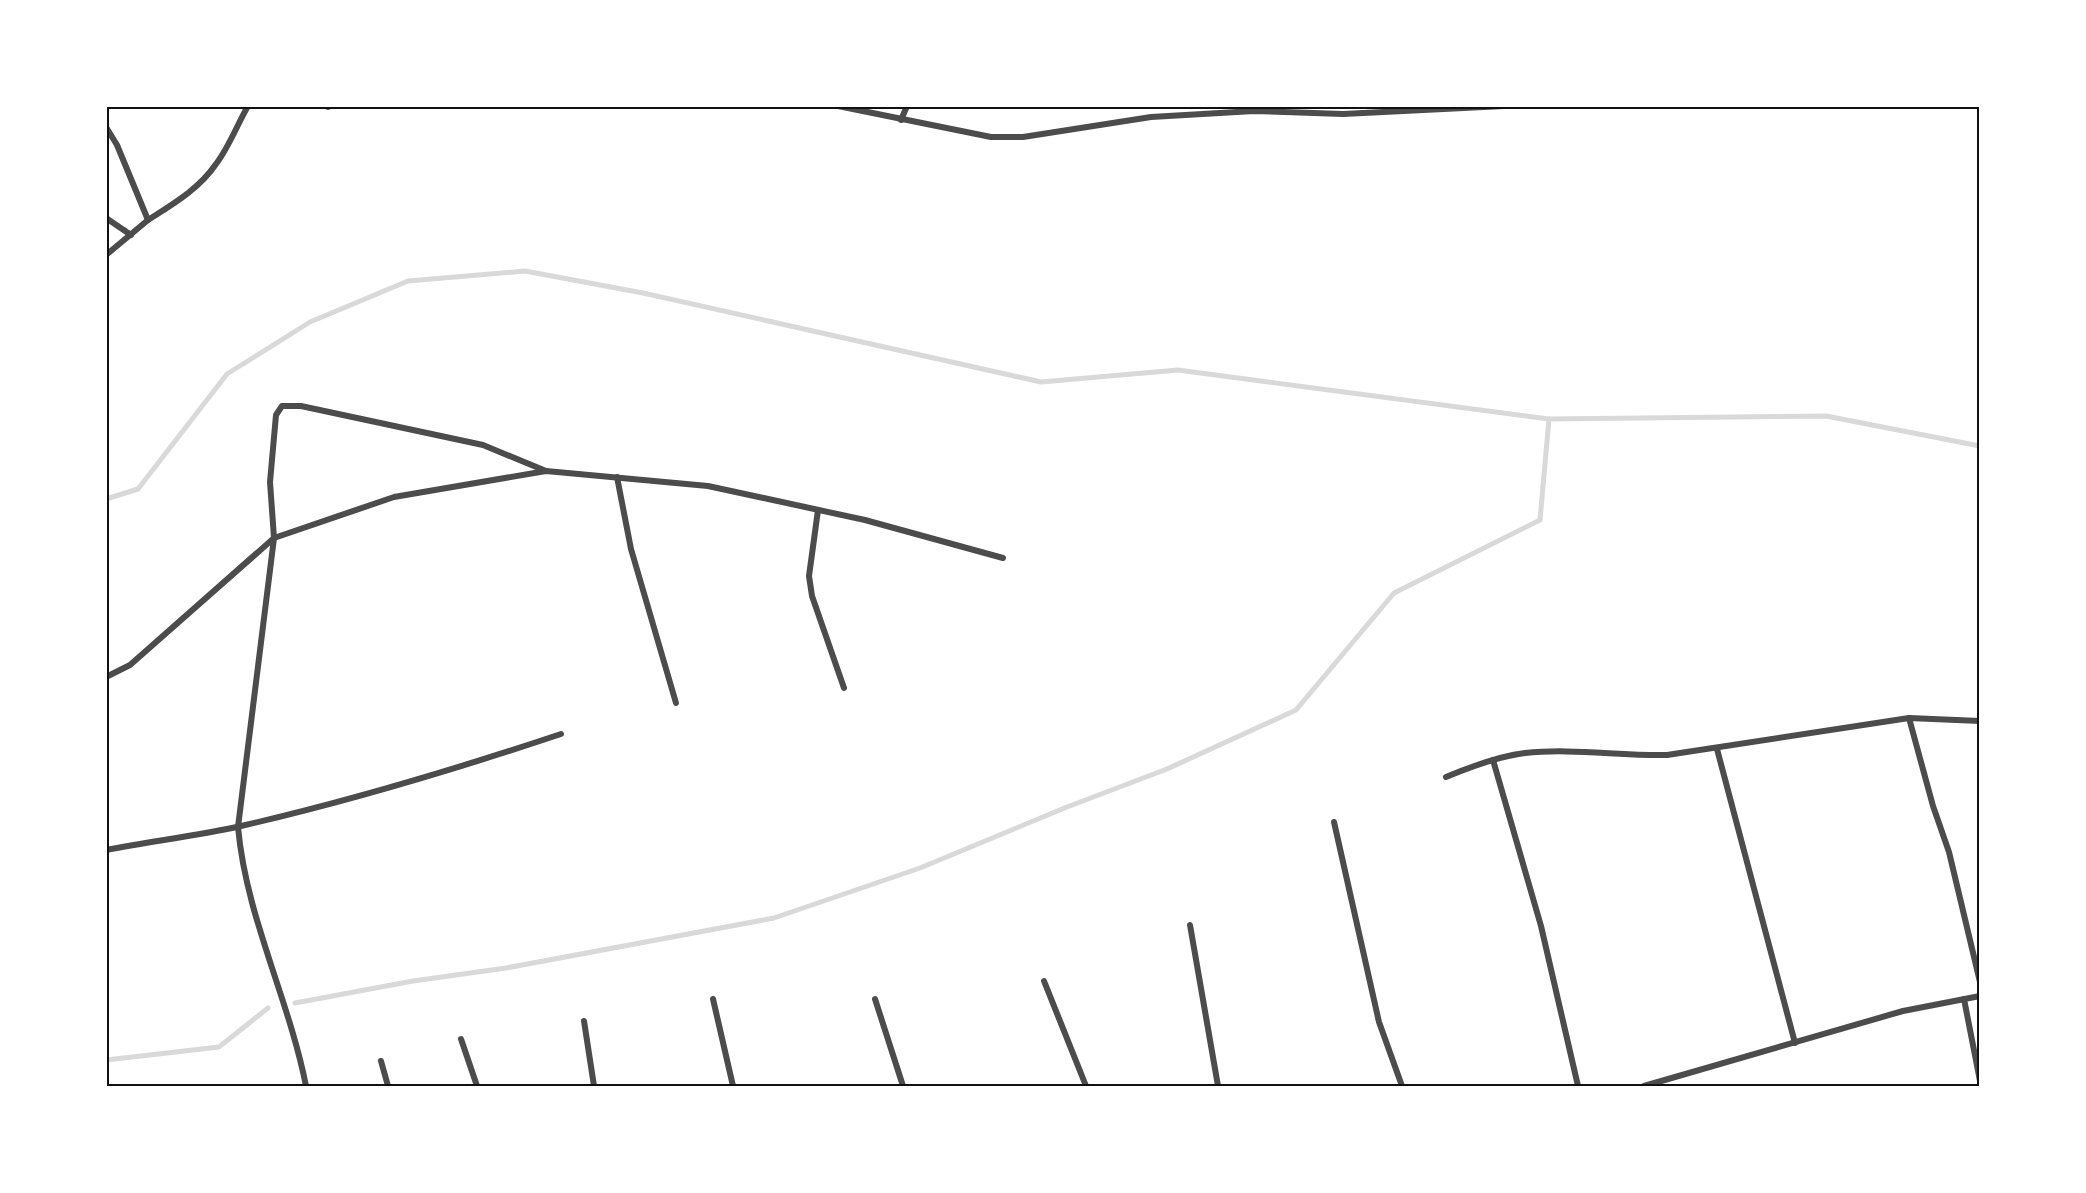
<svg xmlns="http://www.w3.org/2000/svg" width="2086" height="1193" font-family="'IBM Plex Serif',serif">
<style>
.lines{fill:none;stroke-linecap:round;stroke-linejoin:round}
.stream{stroke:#d9d9d9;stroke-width:5}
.minor{stroke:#4c4c4c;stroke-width:6}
.neatline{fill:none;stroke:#111;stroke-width:2}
</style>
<rect width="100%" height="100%" fill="#fff"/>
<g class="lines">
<!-- stream -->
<g class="stream">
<path d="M106 499 138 489 227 374 310 322 408 281 525 271 643 293 1041 382 1178 370 1549 419"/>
<path d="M295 1003 413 981 506 968 774 918 920 868 1067 807 1167 769 1296 710 1394 593 1540 520 1549 419 1826 416 1980 446"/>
<path d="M106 1060 219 1047 268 1008"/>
</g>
<!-- minor -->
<g class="minor">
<path d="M838 106 991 137H1023L1151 117 1254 111 1343 114 1504 106"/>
<path d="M328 107V106"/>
<path d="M901 120 907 106"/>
<path d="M106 127 117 145 148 220 106 255"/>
<path d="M106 218 131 235"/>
<path d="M148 220C173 204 199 189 216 164 229 147 237 125 248 106"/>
<path d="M617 477 631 549 676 703"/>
<path d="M818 510 809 576 812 596 844 688"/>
<path d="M106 677 130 665 274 538 394 497 546 471 708 486 865 520 1003 558"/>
<path d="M1909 718 1933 806 1949 852 1980 982"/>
<path d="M1717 749 1795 1043"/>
<path d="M1493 760 1541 926 1578 1086"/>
<path d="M1446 777C1470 767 1499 756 1525 753 1572 748 1620 756 1667 755L1909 718 1980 721"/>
<path d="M1334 822 1379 1022 1402 1086"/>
<path d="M106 850C151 841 197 836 241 826 350 801 456 769 561 734"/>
<path d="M1190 925 1218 1086"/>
<path d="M1044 981 1086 1086"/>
<path d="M713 999 733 1086"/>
<path d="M875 999 903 1086"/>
<path d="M1964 999 1980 1081"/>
<path d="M584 1021 594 1086"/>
<path d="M461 1039 477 1086"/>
<path d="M381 1061 388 1086"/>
<path d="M306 1086C289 999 246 917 238 827L274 538 270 482 276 415 282 406H301L483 445 546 471"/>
<path d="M1644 1086 1903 1011 1980 996"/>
</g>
</g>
<!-- border -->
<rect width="2086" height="1193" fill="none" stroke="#ffffff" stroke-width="216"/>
<rect x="108" y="108" width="1870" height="977" class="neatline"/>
</svg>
